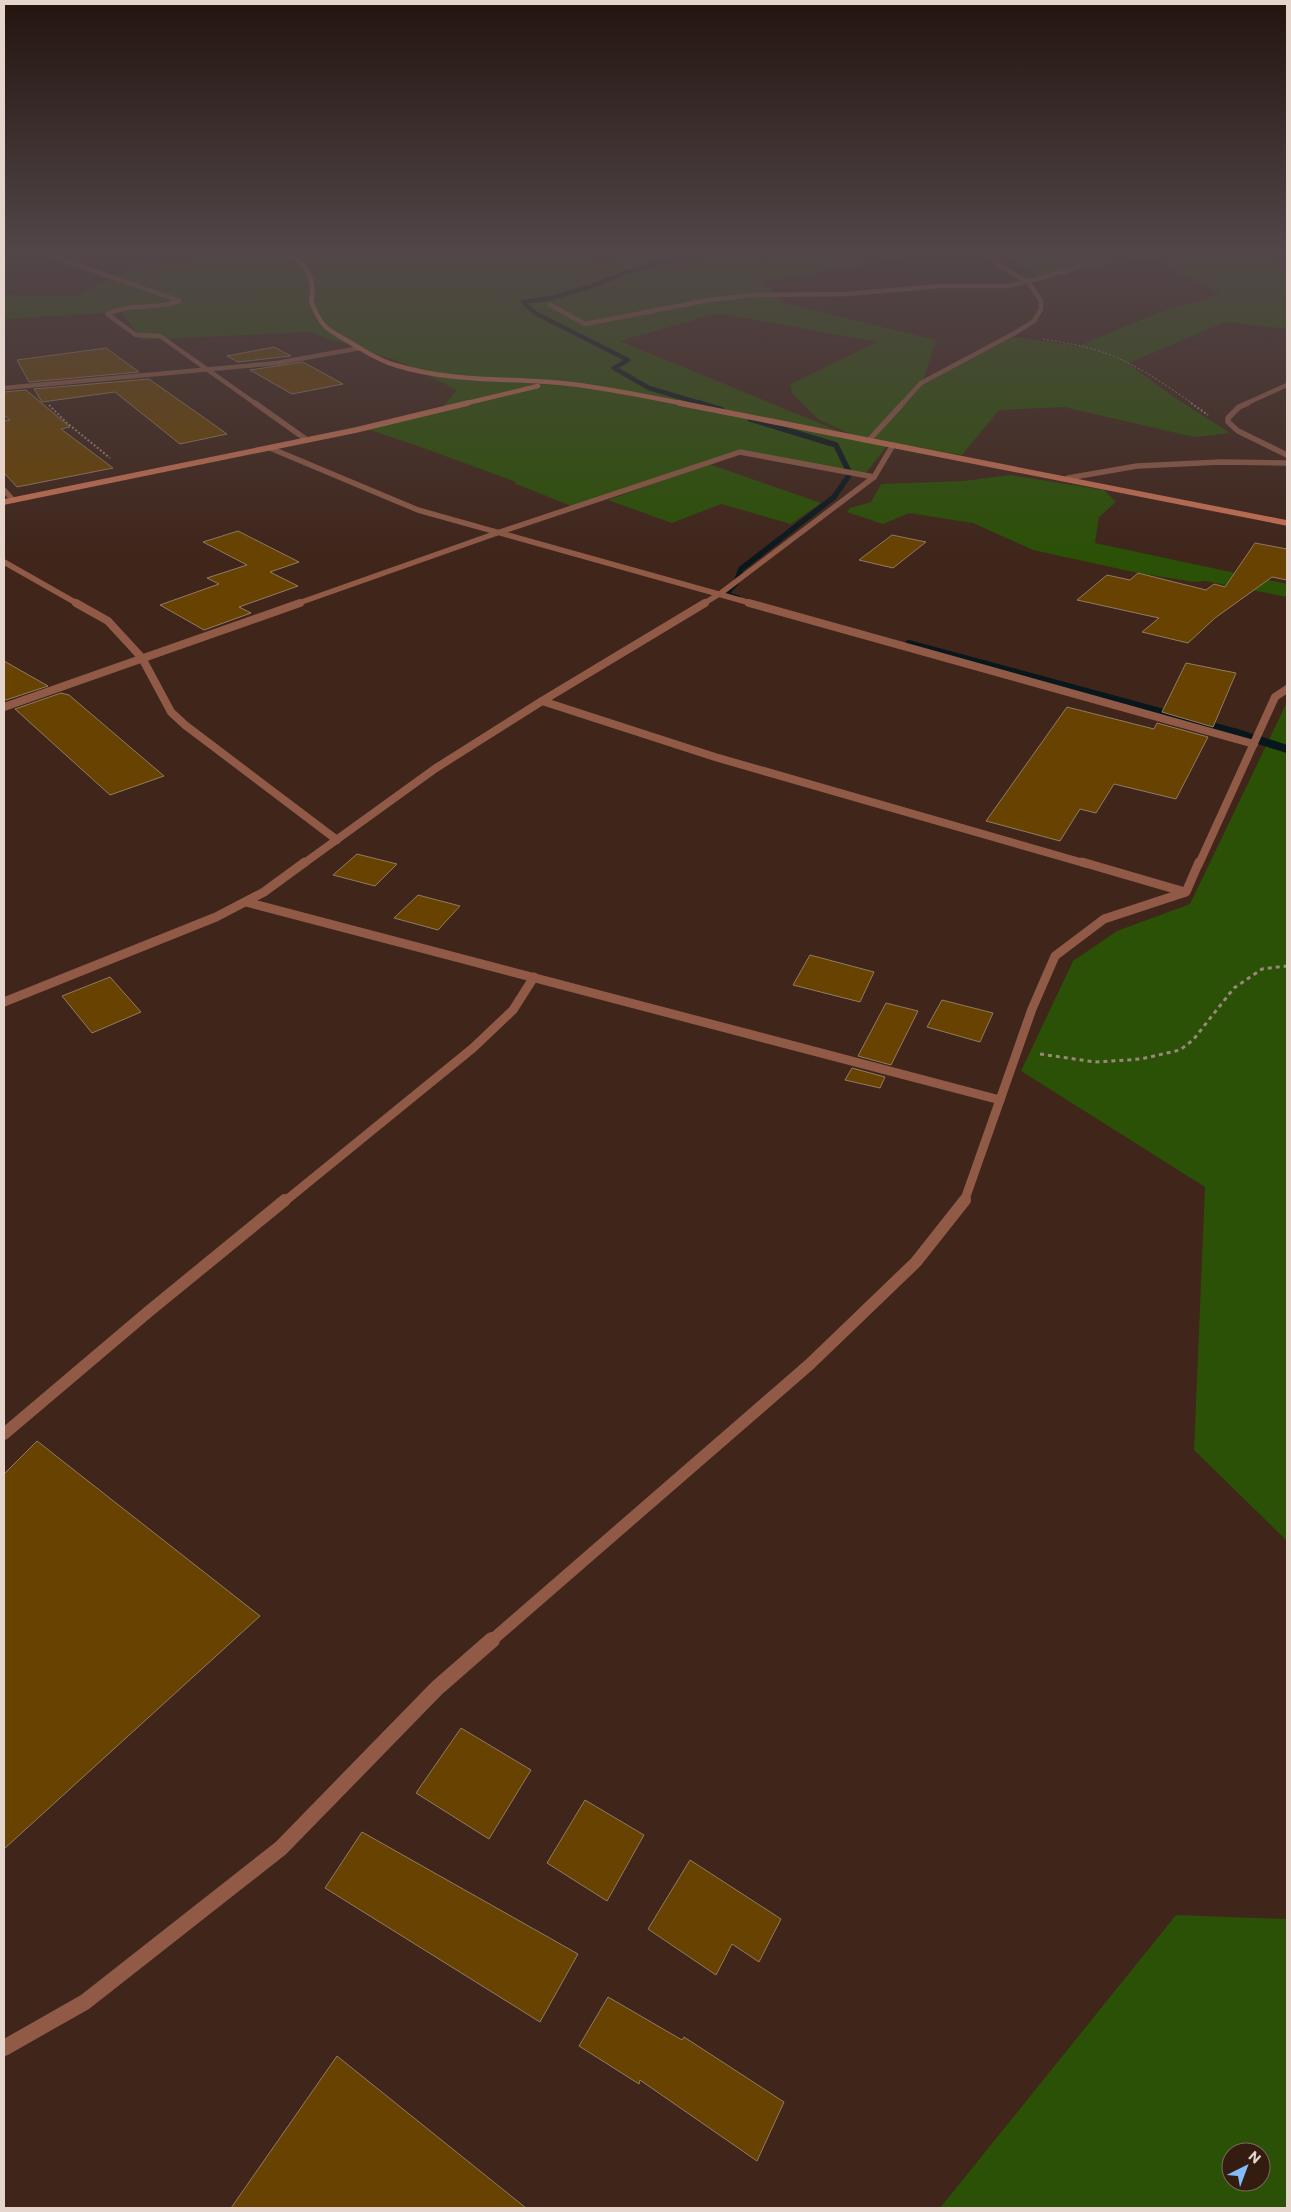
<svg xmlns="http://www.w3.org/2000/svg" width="1291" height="2212" font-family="Commissioner,sans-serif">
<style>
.green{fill:#2a5105;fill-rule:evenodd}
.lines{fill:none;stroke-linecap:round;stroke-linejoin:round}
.stream-far2{stroke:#08171c;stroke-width:4.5}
.stream-far1{stroke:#08171c;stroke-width:5.5}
.stream{stroke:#08171c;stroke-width:8}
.building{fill:#684200;stroke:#907c63}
.path-far2{stroke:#9b867c;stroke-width:1;stroke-dasharray:2 2;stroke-linecap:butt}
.path-far1{stroke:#9b867c;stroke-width:2;stroke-dasharray:2 2;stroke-linecap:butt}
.path{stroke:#9b867c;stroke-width:3;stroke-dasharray:4 4;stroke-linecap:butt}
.street-far5{stroke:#905a47;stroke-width:4.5}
.street-far4{stroke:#905a47;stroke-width:5.5}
.street-far3{stroke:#905a47;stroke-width:8}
.street-far2{stroke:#905a47;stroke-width:9}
.street-far1{stroke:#905a47;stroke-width:12}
.street{stroke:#905a47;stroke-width:16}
.secondary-far1{stroke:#c77154;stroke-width:4.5}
.secondary{stroke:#c77154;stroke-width:5.5}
</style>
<rect width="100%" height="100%" fill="#3f251a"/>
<!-- green -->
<g class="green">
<path d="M215 250H567L603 258 650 250H947L764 282 787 304 936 340 922 383 1014 337 1078 346 1158 313 1220 294 1151 258 1038 276 994 250H1287V329L1225 322 1131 362 1129 364 1175 398 1230 433 1194 437 1064 407 999 410 962 455 857 437 818 419 792 393 791 384 877 342 719 313 620 341 858 439 887 446 865 474 739 450 574 507 514 483 516 482 418 446 364 428 439 411 457 390 401 362 308 332 142 340 122 312 4 319V295L75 296 131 268Z"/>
<path d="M709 464 821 503 791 524 721 504 672 523 608 500Z"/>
<path d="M1010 475 1104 490 1116 502 1099 517 1095 543 1287 584V597L1205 581 1194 582 1138 573 1033 550 973 523 909 513 883 524 847 512 850 508 871 502 881 484 964 481Z"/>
<path d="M1287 702V1541L1194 1450 1205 1187 1021 1071 1073 961 1117 931 1190 904Z"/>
<path d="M1176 1915 1287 1919V2208H940ZM1231 2152H1261V2182H1231Z"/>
</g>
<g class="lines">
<!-- stream-far2 -->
<g class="stream-far2">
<path d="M1258 250 1287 259"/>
<path d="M703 404 649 388 614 368 628 360 535 313 523 302 551 298 592 286 627 272 675 259 723 250"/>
</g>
<!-- stream-far1 -->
<g class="stream-far1">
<path d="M699 403 722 410"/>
<path d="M738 598 726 594 736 583 741 569 834 497 850 474 836 445 750 419"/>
</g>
<!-- stream -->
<path class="stream" d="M909 644 1234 732 1287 749"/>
</g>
<!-- building -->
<g class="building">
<path d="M274 347 291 356 238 362 227 356Z"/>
<path d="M106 348 139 372 29 382 17 360Z"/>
<path d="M303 362 343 384 292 394 250 370Z"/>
<path d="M149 379 227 434 180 444 115 392 42 402 34 389Z"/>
<path d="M26 390 70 427 61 429 113 468 17 487 4 473V421L10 420 4 415V392Z"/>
<path d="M238 531 299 562 270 572 298 586 239 607 251 613 204 630 160 605 219 584 207 578 247 565 203 542Z"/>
<path d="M892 535 926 542 893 568 859 560Z"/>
<path d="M1255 543 1287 549V580L1272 577 1215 618 1188 643 1142 632 1159 618 1077 600 1107 575 1130 580 1138 573 1206 590 1214 584 1225 587Z"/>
<path d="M4 661 48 686 6 700 4 699Z"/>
<path d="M1186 663 1236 673 1213 727 1162 712Z"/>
<path d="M61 693 69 695 164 776 110 795 15 709Z"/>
<path d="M1067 707 1154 729 1157 723 1208 737 1176 799 1114 784 1096 813 1080 809 1060 841 986 821Z"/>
<path d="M357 854 397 864 375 886 333 875Z"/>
<path d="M418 895 460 906 438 930 394 918Z"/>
<path d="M810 955 874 972 860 1002 793 985Z"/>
<path d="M110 977 141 1012 92 1033 62 996Z"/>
<path d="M942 1000 993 1013 980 1042 927 1027Z"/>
<path d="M886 1003 918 1011 891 1065 858 1056Z"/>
<path d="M852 1068 885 1077 880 1088 845 1080Z"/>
<path d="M37 1441 260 1616 4 1849V1474Z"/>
<path d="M461 1728 531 1770 489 1839 416 1793Z"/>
<path d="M585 1800 644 1835 607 1901 547 1863Z"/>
<path d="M362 1832 578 1954 540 2022 325 1888Z"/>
<path d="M690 1860 781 1919 759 1962 732 1944 716 1975 648 1929Z"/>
<path d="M608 1997 682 2040 684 2037 784 2102 757 2161 640 2080 639 2084 579 2046Z"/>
<path d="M337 2056 526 2208H231Z"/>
</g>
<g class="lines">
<!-- path-far2 -->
<path class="path-far2" d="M1043 339C1059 342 1076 344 1092 349 1129 359 1162 382 1193 404"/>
<!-- path-far1 -->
<g class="path-far1">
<path d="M1191 403 1208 415"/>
<path d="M49 405 67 423 110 458"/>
</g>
<!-- path -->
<path class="path" d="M1040 1054 1095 1062 1141 1059 1180 1050 1193 1040 1234 988 1262 969 1287 966"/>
<!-- street-far5 -->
<g class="street-far5">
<path d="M34 250 180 301C156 310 130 303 107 314L136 335 160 336 256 404"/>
<path d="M550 305 585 324 709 300 752 295 848 294 939 286H1009L1067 271 1089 262 1102 253V250"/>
<path d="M4 388 277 363 360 348"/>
<path d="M902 404 921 383 1015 333 1034 321 1041 309V301L1028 282 1002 267 983 250"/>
<path d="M1245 404 1287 385"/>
</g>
<!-- street-far4 -->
<g class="street-far4">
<path d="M255 403 307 440"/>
<path d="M1248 403 1239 407 1228 418V422L1238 431 1287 455"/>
<path d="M869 440 903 403"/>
<path d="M270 448 418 510 754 604"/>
<path d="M1068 478 1137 466 1221 462 1287 463"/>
<path d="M4 490 13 500"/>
<path d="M4 562 78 604"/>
<path d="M296 604 497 533 740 452 874 477"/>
<path d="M703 604 721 593 874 477 893 445"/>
</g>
<!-- street-far3 -->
<g class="street-far3">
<path d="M76 603 108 621 142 658 171 712 185 725 337 840"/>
<path d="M749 603 1254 744"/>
<path d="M542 701 715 757 1087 864"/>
<path d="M4 707 300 603"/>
<path d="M303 864 436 768 542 701 705 603"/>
<path d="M1199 864 1275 697 1287 689"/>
</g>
<!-- street-far2 -->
<g class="street-far2">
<path d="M1082 862 1185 892"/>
<path d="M246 902 1000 1100"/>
<path d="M4 1002 216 917 264 892 305 862"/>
<path d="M284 1202 473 1048 513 1010 534 977"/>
<path d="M964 1202 1032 1009 1055 956 1104 919 1186 892 1199 862"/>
</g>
<!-- street-far1 -->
<g class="street-far1">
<path d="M4 1434 148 1312 285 1200"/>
<path d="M491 1641 810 1364 916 1262 965 1200"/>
</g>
<!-- street -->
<path class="street" d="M4 2048 85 2002 281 1848 437 1688 492 1640"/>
<!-- secondary-far1 -->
<g class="secondary-far1">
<path d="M287 250C304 264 317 278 311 301 322 329 326 328 351 343 365 351 379 361 395 365 449 382 506 378 561 383 603 387 644 396 685 404"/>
<path d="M463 404 538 386"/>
</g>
<!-- secondary -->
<g class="secondary">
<path d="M679 403 1287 523"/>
<path d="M4 502 356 430 468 403"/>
</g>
</g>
<!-- sky -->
<linearGradient id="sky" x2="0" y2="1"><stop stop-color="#23140e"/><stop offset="0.45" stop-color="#524649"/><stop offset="1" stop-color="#524649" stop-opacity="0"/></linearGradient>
<rect width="1291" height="560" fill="url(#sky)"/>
<!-- border -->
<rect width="1291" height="2212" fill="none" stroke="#e6d5cd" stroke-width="10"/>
<!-- north arrow -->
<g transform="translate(1246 2167) rotate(42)"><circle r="24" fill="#341c10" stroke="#7b665c"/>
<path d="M0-4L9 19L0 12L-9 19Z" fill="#83bcfb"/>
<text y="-8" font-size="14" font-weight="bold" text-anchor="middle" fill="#e6d5cd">N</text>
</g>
</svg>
